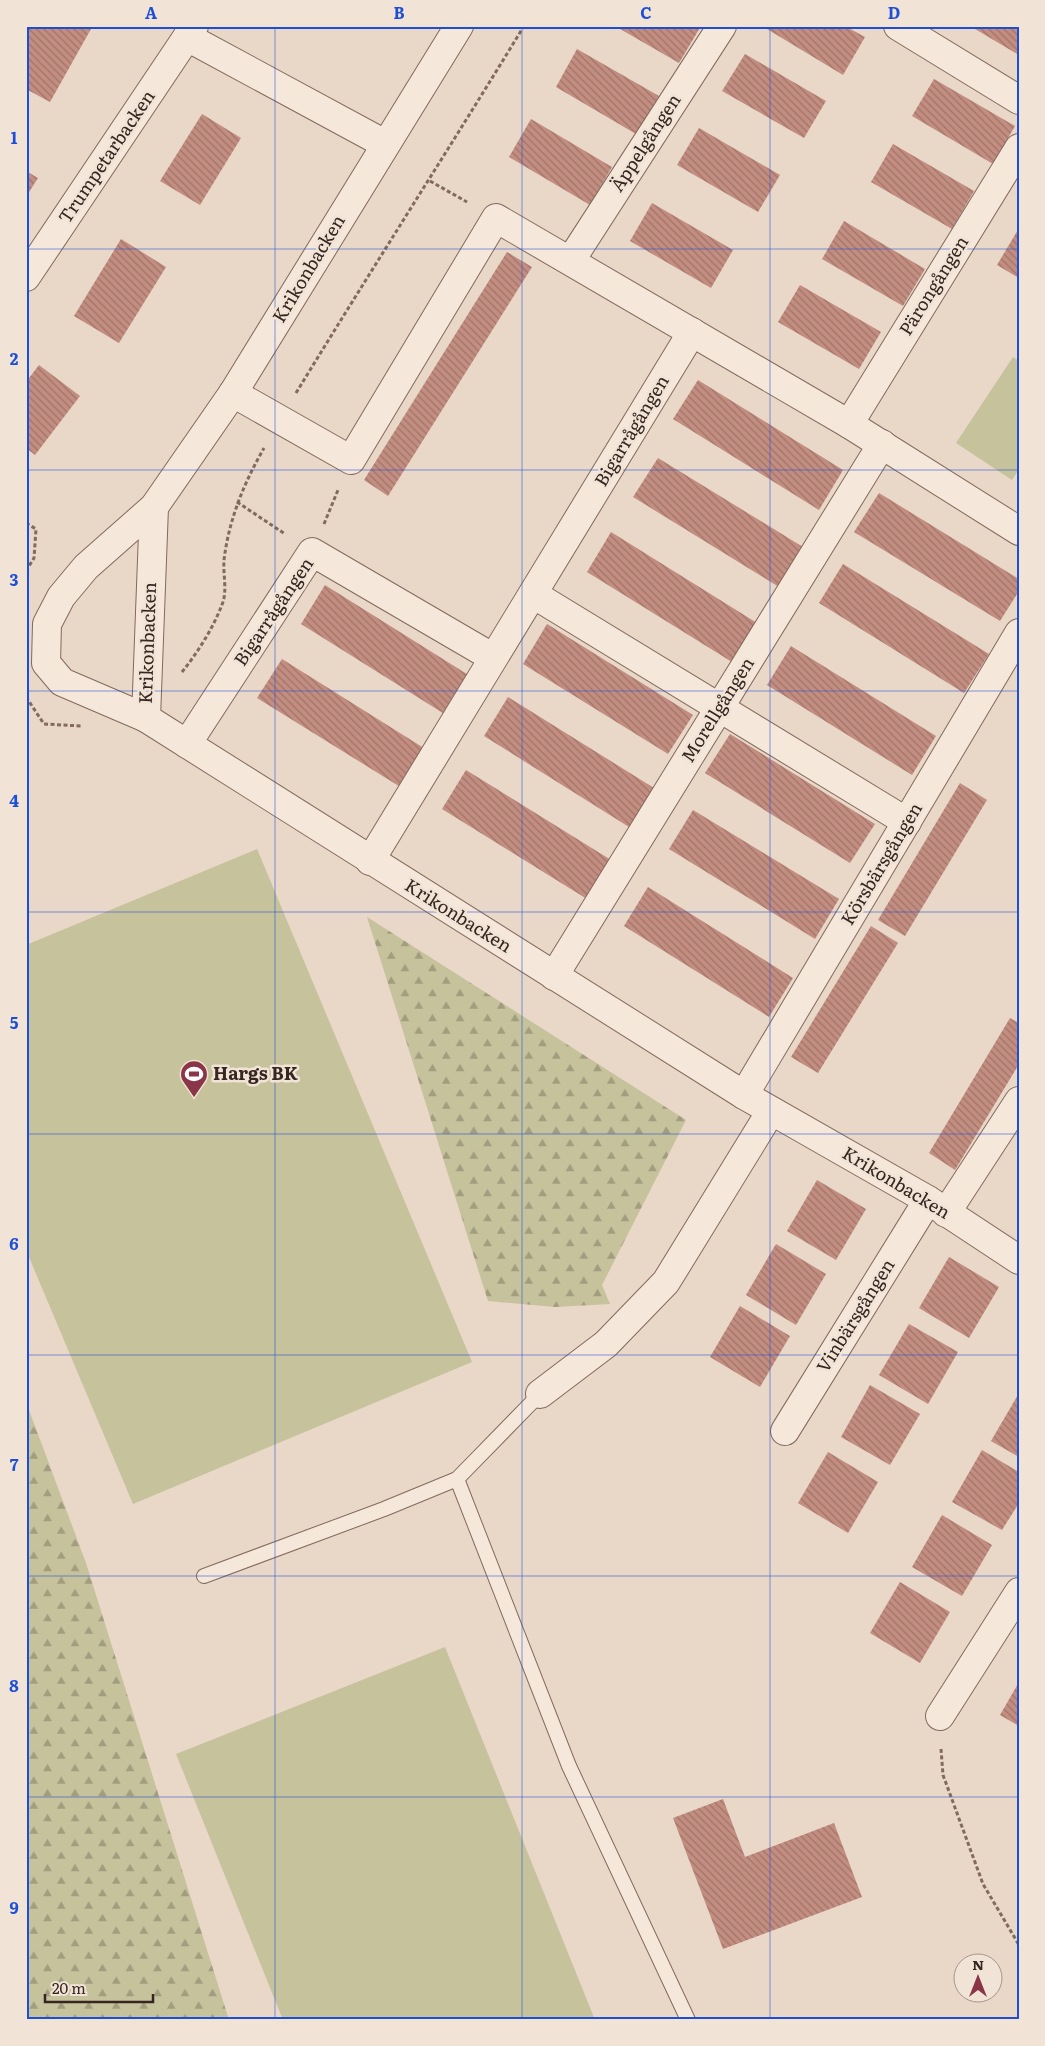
<svg xmlns="http://www.w3.org/2000/svg" width="1045" height="2046" font-family="Literata,serif">
<style>
.forest{fill:url(#forest-firs)}
.pitch{fill:#c6c29c}
.building{fill:url(#building-back-hatch)}
.lines{fill:none;stroke-linecap:round;stroke-linejoin:round}
.service-casing{stroke:#826a5e;stroke-width:16}
.minor-casing{stroke:#826a5e;stroke-width:30}
.path{stroke:#826a5e;stroke-width:3;stroke-dasharray:4 2.5;stroke-linecap:butt}
.service{stroke:#f5e7d9;stroke-width:14}
.minor{stroke:#f5e7d9;stroke-width:28}
.grid{fill:none;stroke:#1d4ed8;stroke-width:1;stroke-opacity:0.55}
.labels{text-anchor:middle;stroke-width:5;stroke-linejoin:round;paint-order:stroke}
.street-label{font-size:18px;fill:#352620;stroke:#f1e3d6}
.poi-label{font-size:18px;font-weight:bold;fill:#352620;stroke:#f1e3d6;text-anchor:start}
.neatline{fill:none;stroke:#1d4ed8;stroke-width:2}
.grid-label{font-size:16px;text-anchor:middle;font-weight:bold;fill:#1d4ed8}
</style>
<defs>
<pattern id="forest-firs" width="22" height="20" patternUnits="userSpaceOnUse" patternTransform="scale(1.25)"><rect width="22" height="20" fill="#c6c29c"/><path d="M5 1l3.5 6h-7zM16 11l3.5 6h-7z" fill="#a29d7f"/></pattern>
<pattern id="building-back-hatch" width="6" height="6" patternUnits="userSpaceOnUse" patternTransform="scale(1.25)"><rect width="6" height="6" fill="#c38e81"/><path d="M-1 5l2 2M0 0l6 6M5-1l2 2" fill="none" stroke="#9f7469"/></pattern>
</defs>
<rect width="100%" height="100%" fill="#e9d7c7"/>
<!-- forest -->
<g class="forest">
<path d="M367 917 686 1120 602 1285 610 1304 555 1307 488 1301Z"/>
<path d="M26 1402 86 1563 229 2020H26Z"/>
</g>
<!-- pitch -->
<g class="pitch">
<path d="M1013 357 1019 361V469L1012 480 956 443Z"/>
<path d="M257 849 472 1362 133 1504 26 1250V945Z"/>
<path d="M445 1647 595 2020H283L176 1754Z"/>
</g>
<!-- building -->
<g class="building">
<path d="M26 26H86L91 29 50 102 26 89Z"/>
<path d="M615 26H701L679 63Z"/>
<path d="M762 26H845L865 37 843 75Z"/>
<path d="M970 26H1019V55Z"/>
<path d="M577 49 659 96 636 134 556 87Z"/>
<path d="M745 54 826 101 804 138 722 91Z"/>
<path d="M934 79 1015 126 993 164 912 116Z"/>
<path d="M202 114 241 138 200 205 160 181Z"/>
<path d="M531 119 612 167 590 205 509 157Z"/>
<path d="M699 128 780 175 758 212 677 165Z"/>
<path d="M893 144 974 191 952 229 871 182Z"/>
<path d="M26 171 38 178 26 197Z"/>
<path d="M652 203 733 250 711 288 630 241Z"/>
<path d="M844 221 925 269 903 306 822 259Z"/>
<path d="M1019 228V278L997 265Z"/>
<path d="M121 239 166 267 119 343 74 316Z"/>
<path d="M507 252 532 267 388 496 364 480Z"/>
<path d="M800 285 881 332 859 369 778 322Z"/>
<path d="M39 365 80 396 35 455 26 448V382Z"/>
<path d="M698 380 843 470 819 510 673 419Z"/>
<path d="M658 458 803 547 779 587 633 497Z"/>
<path d="M879 493 1019 579V591L1000 621 854 532Z"/>
<path d="M611 532 757 623 732 662 587 572Z"/>
<path d="M843 564 989 654 964 693 819 603Z"/>
<path d="M325 585 470 676 446 715 301 624Z"/>
<path d="M547 624 693 715 668 754 523 664Z"/>
<path d="M791 646 936 736 912 775 767 685Z"/>
<path d="M282 659 427 750 402 788 257 698Z"/>
<path d="M508 697 654 788 629 827 484 736Z"/>
<path d="M730 734 875 824 850 863 705 773Z"/>
<path d="M466 770 611 860 587 899 442 809Z"/>
<path d="M960 783 987 800 905 936 878 920Z"/>
<path d="M693 810 839 899 815 939 669 849Z"/>
<path d="M648 887 793 978 769 1017 624 926Z"/>
<path d="M871 926 898 943 818 1073 791 1057Z"/>
<path d="M1010 1018 1019 1023V1064L955 1170 929 1153Z"/>
<path d="M817 1180 866 1209 836 1260 787 1231Z"/>
<path d="M776 1244 826 1274 796 1325 746 1295Z"/>
<path d="M949 1257 999 1287 969 1338 919 1308Z"/>
<path d="M740 1306 790 1336 760 1387 710 1357Z"/>
<path d="M909 1324 958 1352 928 1404 879 1375Z"/>
<path d="M870 1385 920 1414 890 1465 841 1437Z"/>
<path d="M1019 1393V1457L991 1441Z"/>
<path d="M982 1450 1019 1472V1503L1002 1530 952 1502Z"/>
<path d="M828 1452 878 1482 848 1533 798 1503Z"/>
<path d="M942 1515 992 1545 962 1596 912 1567Z"/>
<path d="M900 1582 950 1612 920 1663 870 1633Z"/>
<path d="M1019 1682V1726L1000 1715Z"/>
<path d="M723 1799 745 1857 834 1823 862 1897 723 1949 673 1818Z"/>
</g>
<g class="lines">
<!-- service casing -->
<g class="service-casing">
<g id="service">
<path d="M457 1479 569 1766 688 2020"/>
<path d="M204 1576 384 1509 457 1479 540 1394"/>
</g>
</g>
<!-- minor casing -->
<g class="minor-casing">
<g id="minor">
<path d="M194 26 187 37 385 144"/>
<path d="M459 26 233 393 154 507 86 567 61 597 47 624 46 663 62 682 146 718 744 1095 928 1200 1019 1260"/>
<path d="M898 26 1019 100"/>
<path d="M571 260 722 26"/>
<path d="M26 277 187 37"/>
<path d="M233 393 351 460 496 218 849 424 1019 531"/>
<path d="M849 424 1019 148"/>
<path d="M533 594 907 822"/>
<path d="M146 718 154 507"/>
<path d="M187 744 312 552 492 657"/>
<path d="M370 861 692 332"/>
<path d="M554 976 882 444"/>
<path d="M744 1095 1019 633"/>
<path d="M946 1213 1019 1101"/>
<path d="M540 1394 606 1344 666 1282 771 1111"/>
<path d="M785 1431 928 1200"/>
<path d="M940 1716 1019 1592"/>
</g>
</g>
<!-- path -->
<g class="path">
<path d="M430 181 467 202"/>
<path d="M296 393C371 270 449 149 524 26"/>
<path d="M237 502 285 534"/>
<path d="M26 523 36 529 34 558 26 571"/>
<path d="M324 524 338 490"/>
<path d="M182 672C198 652 214 627 223 602 227 590 223 573 224 560 229 519 244 483 264 448"/>
<path d="M26 697 44 724 81 726"/>
<path d="M941 1749 943 1775 983 1884 1019 1945"/>
</g>
<!-- service -->
<use href="#service" class="service"/>
<!-- minor -->
<use href="#minor" class="minor"/>
</g>
<!-- grid -->
<path class="grid" d="M275 26V2020M522 26V2020M770 26V2020M26 249H1019M26 470H1019M26 691H1019M26 912H1019M26 1134H1019M26 1355H1019M26 1576H1019M26 1797H1019"/>
<!-- icons -->
<defs>
<g id="stadium-pin" transform="scale(1.4375)"><path d="M0 17L-7.5 6A9.5 9.5 0 1 1 7.5 6Z" fill="#8a3648" stroke="#f1e3d6"/><path d="M0-5a6.5 5 0 1 0 0 10a6.5 5 0 1 0 0-10ZM-3.5-1.8h7v3.6h-7Z" fill="#fff"/></g>
</defs>
<g fill-rule="evenodd">
<use href="#stadium-pin" x="194" y="1074"/>
</g>
<g class="labels">
<!-- street labels -->
<g class="street-label">
<text transform="translate(646 143) rotate(-57)" y="6">Äppelgången</text>
<text transform="translate(107 157) rotate(-56)" y="6">Trumpetarbacken</text>
<text transform="translate(309 269) rotate(-59)" y="6">Krikonbacken</text>
<text transform="translate(934 286) rotate(-58)" y="6">Pärongången</text>
<text transform="translate(632 431) rotate(-59)" y="6">Bigarrågången</text>
<text transform="translate(274 612) rotate(-56)" y="6">Bigarrågången</text>
<text transform="translate(148 643) rotate(-88)" y="6">Krikonbacken</text>
<text transform="translate(718 710) rotate(-58)" y="6">Morellgången</text>
<text transform="translate(882 864) rotate(-59)" y="6">Körsbärsgången</text>
<text transform="translate(458 916) rotate(32)" y="6">Krikonbacken</text>
<text transform="translate(896 1183) rotate(31)" y="6">Krikonbacken</text>
<text transform="translate(856 1316) rotate(-58)" y="6">Vinbärsgången</text>
</g>
<!-- poi labels -->
<g class="poi-label">
<text x="213" y="1080">Hargs BK</text>
</g>
</g>
<!-- border -->
<rect width="1045" height="2046" fill="none" stroke="#f1e3d6" stroke-width="55"/>
<!-- north arrow -->
<g transform="translate(978 1978)"><circle r="24" fill="#f1e3d6" stroke="#a6978d"/>
<path d="M0-4L9 19L0 12L-9 19Z" fill="#8a3648"/>
<text y="-8" font-size="14" font-weight="bold" text-anchor="middle" fill="#352620">N</text>
</g>
<!-- scale -->
<path d="M45 1994v8h108v-8" fill="none" stroke="#352620" stroke-width="2.5"/>
<text x="52" y="1994" font-size="15" fill="#352620" stroke="#f1e3d6" stroke-width="4" paint-order="stroke">20 m</text>
<rect x="28" y="28" width="990" height="1990" class="neatline"/>
<g class="grid-label">
<text x="151" y="19">A</text>
<text x="399" y="19">B</text>
<text x="646" y="19">C</text>
<text x="894" y="19">D</text>
<text x="14" y="144">1</text>
<text x="14" y="365">2</text>
<text x="14" y="586">3</text>
<text x="14" y="807">4</text>
<text x="14" y="1029">5</text>
<text x="14" y="1250">6</text>
<text x="14" y="1471">7</text>
<text x="14" y="1692">8</text>
<text x="14" y="1914">9</text>
</g>
</svg>
